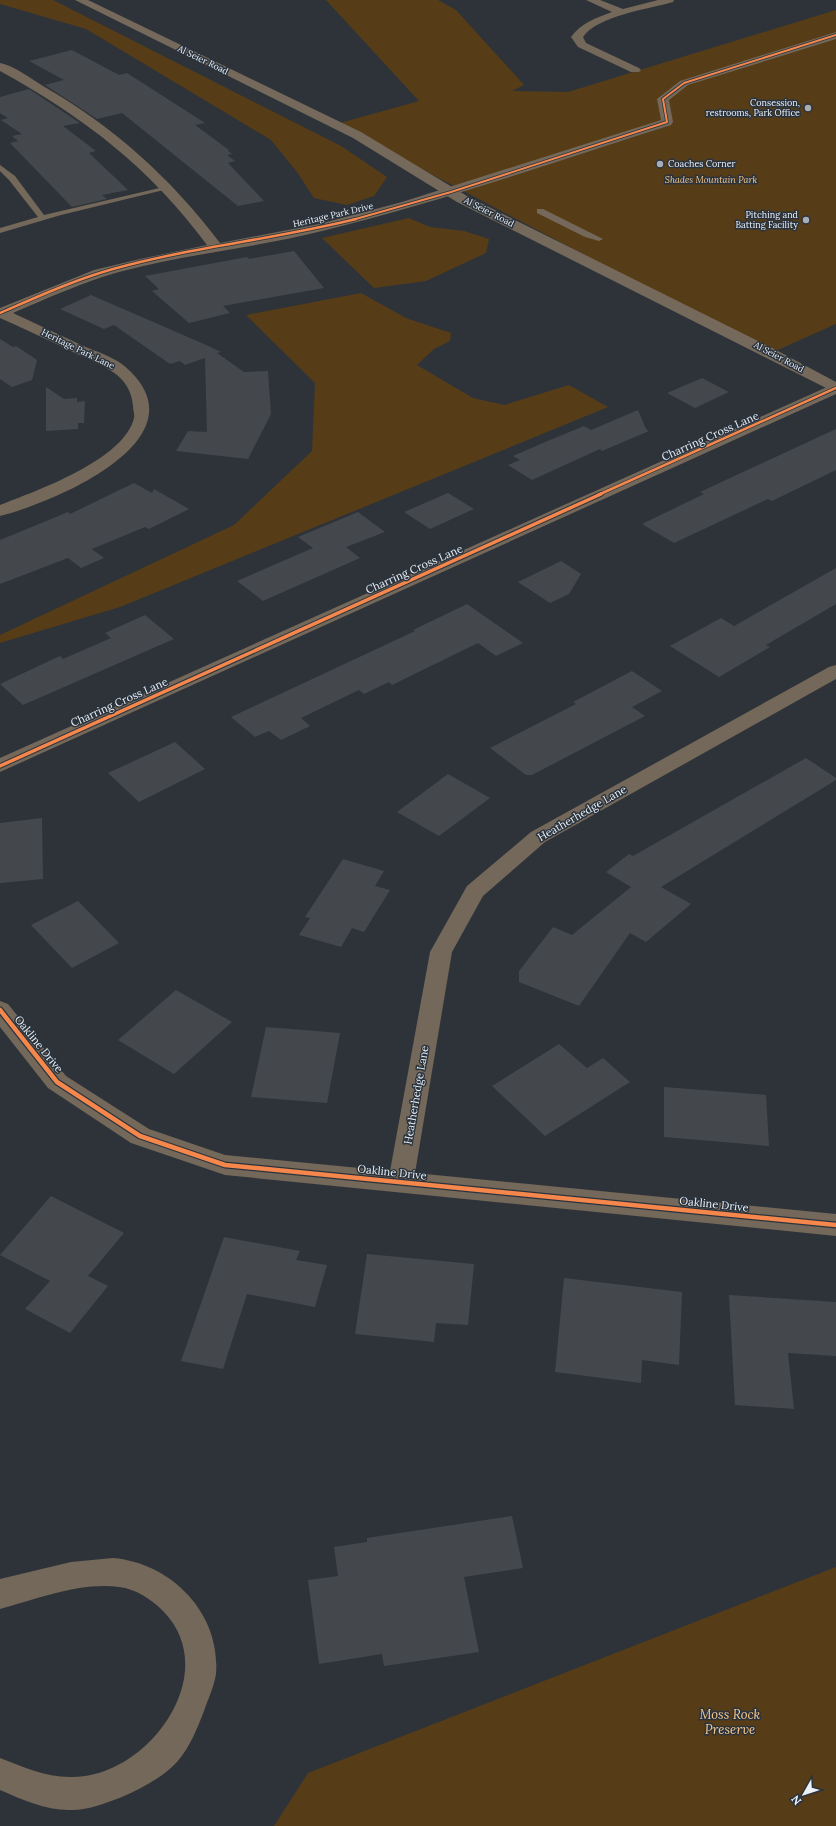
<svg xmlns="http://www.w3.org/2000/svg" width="836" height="1826" font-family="Lora,serif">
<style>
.green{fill:#563d17}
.building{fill:#44484c}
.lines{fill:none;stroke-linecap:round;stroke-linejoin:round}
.lane{fill:#736859;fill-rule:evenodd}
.street{fill:#736859;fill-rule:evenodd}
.secondary{fill:#74695a;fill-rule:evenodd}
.cycleway-far3-casing{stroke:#2a333d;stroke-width:3.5}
.cycleway-far2-casing{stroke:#2a333d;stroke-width:4}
.cycleway-far1-casing{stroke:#2a333d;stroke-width:5.5}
.cycleway-casing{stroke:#2a333d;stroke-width:7}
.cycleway-far3{stroke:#f5874c;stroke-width:2}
.cycleway-far2{stroke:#f5874c;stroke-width:2.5}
.cycleway-far1{stroke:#f5874c;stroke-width:3.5}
.cycleway{stroke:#f5874c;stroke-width:4.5}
.poi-dot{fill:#a8aeb4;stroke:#2a333d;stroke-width:1.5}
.labels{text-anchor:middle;stroke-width:3;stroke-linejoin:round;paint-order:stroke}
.far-street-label{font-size:9px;fill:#eaf0f6;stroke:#2a333d}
.far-poi-label{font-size:9px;fill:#eaf0f6;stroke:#2a333d;text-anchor:end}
.far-park-label{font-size:9px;font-style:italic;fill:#f9c88c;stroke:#2a333d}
.street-label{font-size:11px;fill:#eaf0f6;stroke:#2a333d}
.near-park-label{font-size:13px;font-style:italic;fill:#f9c88c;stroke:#2a333d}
</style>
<rect width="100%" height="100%" fill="#2e3339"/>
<!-- green -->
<g class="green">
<path d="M0 0H53L341 146 387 177 374 196 347 205 314 198 297 172 271 140 86 29 0 4Z"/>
<path d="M326 0H438L456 10 524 85 512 91 568 92 836 10V324L771 353 357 135 340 123 419 101Z"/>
<path d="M409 218 430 227 464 231 489 239 486 253 426 281 374 288 322 238Z"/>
<path d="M361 293 406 318 451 333 450 341 434 349 417 365 473 398 504 405 569 385 608 407 120 607 0 643V635L234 525 312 451 315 383 246 315Z"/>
<path d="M836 1567V1826H274L308 1773Z"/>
</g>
<!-- building -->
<g class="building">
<path d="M72 50 119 75 127 73 205 123 195 125 229 150 228 151 232 154 227 155 235 161 228 163 264 201 238 206 122 113 97 119 45 85 64 80 29 61Z"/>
<path d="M29 89 80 123 63 126 96 151 89 153 128 190 102 195 107 199 72 207 10 143 18 141 12 136 22 134 1 120 8 118 0 113V97Z"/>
<path d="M294 251 324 288 223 306 230 313 189 323 152 291 159 289 145 276 247 257 249 259Z"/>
<path d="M91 295 204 344 221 352 217 353 244 372 268 371 271 414 248 459 176 451 188 431 207 432 205 358 185 365 180 361 170 364 114 325 104 329 60 309Z"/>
<path d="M0 339 13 347 16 346 37 360 32 380 12 387 0 379Z"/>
<path d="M702 378 729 392 695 408 667 393Z"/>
<path d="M46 387 64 399 77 398V402L85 401 84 423H78V429L46 431Z"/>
<path d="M638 410 646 429 649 431 602 451 600 449 532 480 508 465 520 460 513 456 550 440 584 426 591 430Z"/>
<path d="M836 429V470L772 501 768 499 674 543 642 524 704 494 700 492Z"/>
<path d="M134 483 152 493 154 489 189 509 149 529 145 527 92 549 104 558 81 568 68 558 0 584V540L68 512 70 514Z"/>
<path d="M448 493 474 509 430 529 404 512Z"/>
<path d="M358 512 385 532 346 547 360 558 263 601 237 581 313 548 298 537Z"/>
<path d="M561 561 581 574 569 594 550 603 518 582Z"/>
<path d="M836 568V604L766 645 770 647 719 677 670 646 721 618 734 626Z"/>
<path d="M467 604 523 643 496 656 478 643 392 685 389 682 364 694 359 690 301 718 310 726 281 740 269 731 255 737 231 717 415 631 413 630Z"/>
<path d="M145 615 174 639 23 705 0 684 60 656 63 659 111 638 105 633Z"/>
<path d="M632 671 662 691 632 707 645 716 532 775H526L490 748 576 704 573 702Z"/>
<path d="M175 742 205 769 139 802 108 773Z"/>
<path d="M806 758 836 778V780L661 887 691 904 646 942 630 933 579 1006 519 982V971L553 927 572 935 631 887 606 872 629 854 633 856Z"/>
<path d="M448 774 490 798 439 836 397 812Z"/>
<path d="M42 818 43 879 0 883V823Z"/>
<path d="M343 859 384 871 375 886 390 890 364 932 352 928 341 947 299 935 310 918 305 917Z"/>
<path d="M78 901 119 943 72 968 31 925Z"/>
<path d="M176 990 232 1022 174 1074 118 1040Z"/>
<path d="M266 1027 340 1033 327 1103 251 1097Z"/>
<path d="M559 1044 587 1068 603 1058 630 1082 545 1136 492 1086Z"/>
<path d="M664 1087 766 1095 769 1146 664 1137Z"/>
<path d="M51 1196 124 1233 88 1276 108 1286 70 1333 25 1309 50 1281 0 1255Z"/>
<path d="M224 1237 300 1251 296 1260 327 1265 315 1307 247 1294 223 1369 181 1361Z"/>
<path d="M367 1254 474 1264 468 1325 436 1323 434 1342 355 1334Z"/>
<path d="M564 1278 682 1292 679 1365 642 1360 641 1383 555 1372Z"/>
<path d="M729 1295 836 1302V1356L788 1353 794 1409 735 1405Z"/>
<path d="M512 1516 523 1568 464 1577 479 1652 384 1666 382 1654 319 1664 308 1580 338 1576 334 1547 367 1542V1538Z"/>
</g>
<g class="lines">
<!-- lane -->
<g class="lane">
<path d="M0 165 15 176 44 215 168 186 172 188 61 215 0 233V228L38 217 9 180 0 171Z"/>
<path d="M537 209H543L603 239 599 241 585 237 537 213Z"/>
</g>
<!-- street -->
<g class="street">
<path d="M586 0H600L623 9 658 0H674L673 2C649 9 597 16 583 37L586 43 639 68 641 70 639 72H631L578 47 571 37C581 23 596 18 612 12Z"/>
<path d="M836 32V39L688 85 669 100 673 122 671 125C555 162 440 202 322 231 255 248 186 254 119 272 83 282 48 298 13 313 35 323 57 334 79 344 96 352 117 357 130 371 202 441 52 503 0 516V505C36 491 124 460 134 418 135 415 133 410 133 406 132 394 127 383 117 375 103 364 85 358 69 350 46 339 23 328 0 318V308L94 270 140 259 207 245C149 167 85 118 0 71V63C15 66 30 78 43 86 114 127 170 177 220 243L319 224 402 202 661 120 657 99 680 81Z"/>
<path d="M836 383V394L0 772V758Z"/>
<path d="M836 665V679L545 842 483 896 452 952 415 1173 836 1214V1236L225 1175 131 1143 48 1088 0 1027V1001L8 1004 66 1076 149 1129 225 1155 390 1171 430 952 467 886 531 832 829 667Z"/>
<path d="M113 1558C171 1563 221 1613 216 1674 214 1687 208 1699 204 1711 197 1729 190 1747 177 1762 162 1778 142 1788 122 1797 106 1803 89 1810 72 1810 47 1811 23 1800 0 1790V1758C23 1767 47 1778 73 1777 148 1777 224 1673 163 1611 151 1599 136 1589 119 1587 80 1582 37 1599 0 1609V1579L71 1562Z"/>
</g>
<!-- secondary -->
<path class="secondary" d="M75 0H88L361 132 467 196 776 350 836 382V393L457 202 353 138Z"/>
<!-- cycleway-far3 casing -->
<g class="cycleway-far3-casing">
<path id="cycleway-far3" d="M352 220 451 192 667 122 663 99 684 83 836 35"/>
</g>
<!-- cycleway-far2 casing -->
<g class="cycleway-far2-casing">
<g id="cycleway-far2">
<path d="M0 313C37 297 74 280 113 269 192 247 276 239 356 219"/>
<path d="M598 495 836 388"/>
</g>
</g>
<!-- cycleway-far1 casing -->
<g class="cycleway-far1-casing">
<path id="cycleway-far1" d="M0 766 601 494"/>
</g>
<!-- cycleway casing -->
<g class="cycleway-casing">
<path id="cycleway" d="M0 1010 57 1082 140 1136 225 1165 836 1225"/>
</g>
<!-- cycleway-far3 -->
<use href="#cycleway-far3" class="cycleway-far3"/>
<!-- cycleway-far2 -->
<use href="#cycleway-far2" class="cycleway-far2"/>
<!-- cycleway-far1 -->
<use href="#cycleway-far1" class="cycleway-far1"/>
<!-- cycleway -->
<use href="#cycleway" class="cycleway"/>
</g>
<!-- markers -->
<g class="poi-dot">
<circle cx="808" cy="108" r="4"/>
<circle cx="660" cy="164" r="4"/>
<circle cx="806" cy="220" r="4"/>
</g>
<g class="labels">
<!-- far-street labels -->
<g class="far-street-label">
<text transform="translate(203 60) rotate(26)" y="3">Al Seier Road</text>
<text transform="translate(489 212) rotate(27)" y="3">Al Seier Road</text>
<text transform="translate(333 215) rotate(-13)" y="3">Heritage Park Drive</text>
<text transform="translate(78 349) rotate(26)" y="3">Heritage Park Lane</text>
<text transform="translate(779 357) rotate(28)" y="3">Al Seier Road</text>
</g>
<!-- far-poi labels -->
<g class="far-poi-label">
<text x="800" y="106">Consession,<tspan x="800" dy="10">restrooms, Park Office</tspan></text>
<text x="668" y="167" text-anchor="start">Coaches Corner</text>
<text x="798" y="218">Pitching and<tspan x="798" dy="10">Batting Facility</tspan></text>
</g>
<!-- far-park labels -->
<g class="far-park-label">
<text x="711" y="183">Shades Mountain Park</text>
</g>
<!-- street labels -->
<g class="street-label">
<text transform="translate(710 436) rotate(-24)" y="4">Charring Cross Lane</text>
<text transform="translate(414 569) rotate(-24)" y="4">Charring Cross Lane</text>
<text transform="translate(119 702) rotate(-24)" y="4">Charring Cross Lane</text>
<text transform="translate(582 813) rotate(-30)" y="4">Heatherhedge Lane</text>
<text transform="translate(39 1044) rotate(51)" y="4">Oakline Drive</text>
<text transform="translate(416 1095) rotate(-80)" y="4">Heatherhedge Lane</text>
<text transform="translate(392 1172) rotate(6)" y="4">Oakline Drive</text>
<text transform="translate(714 1204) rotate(6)" y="4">Oakline Drive</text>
</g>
<!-- near-park labels -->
<g class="near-park-label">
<text x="730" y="1719">Moss Rock<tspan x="730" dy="15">Preserve</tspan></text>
</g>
</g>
<!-- north arrow -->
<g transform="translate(804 1794) rotate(231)" stroke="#2a333d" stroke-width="3" paint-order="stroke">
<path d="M0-3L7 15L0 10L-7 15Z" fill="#eaf0f6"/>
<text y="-6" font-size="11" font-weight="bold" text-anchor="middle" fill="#eaf0f6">N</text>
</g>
</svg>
